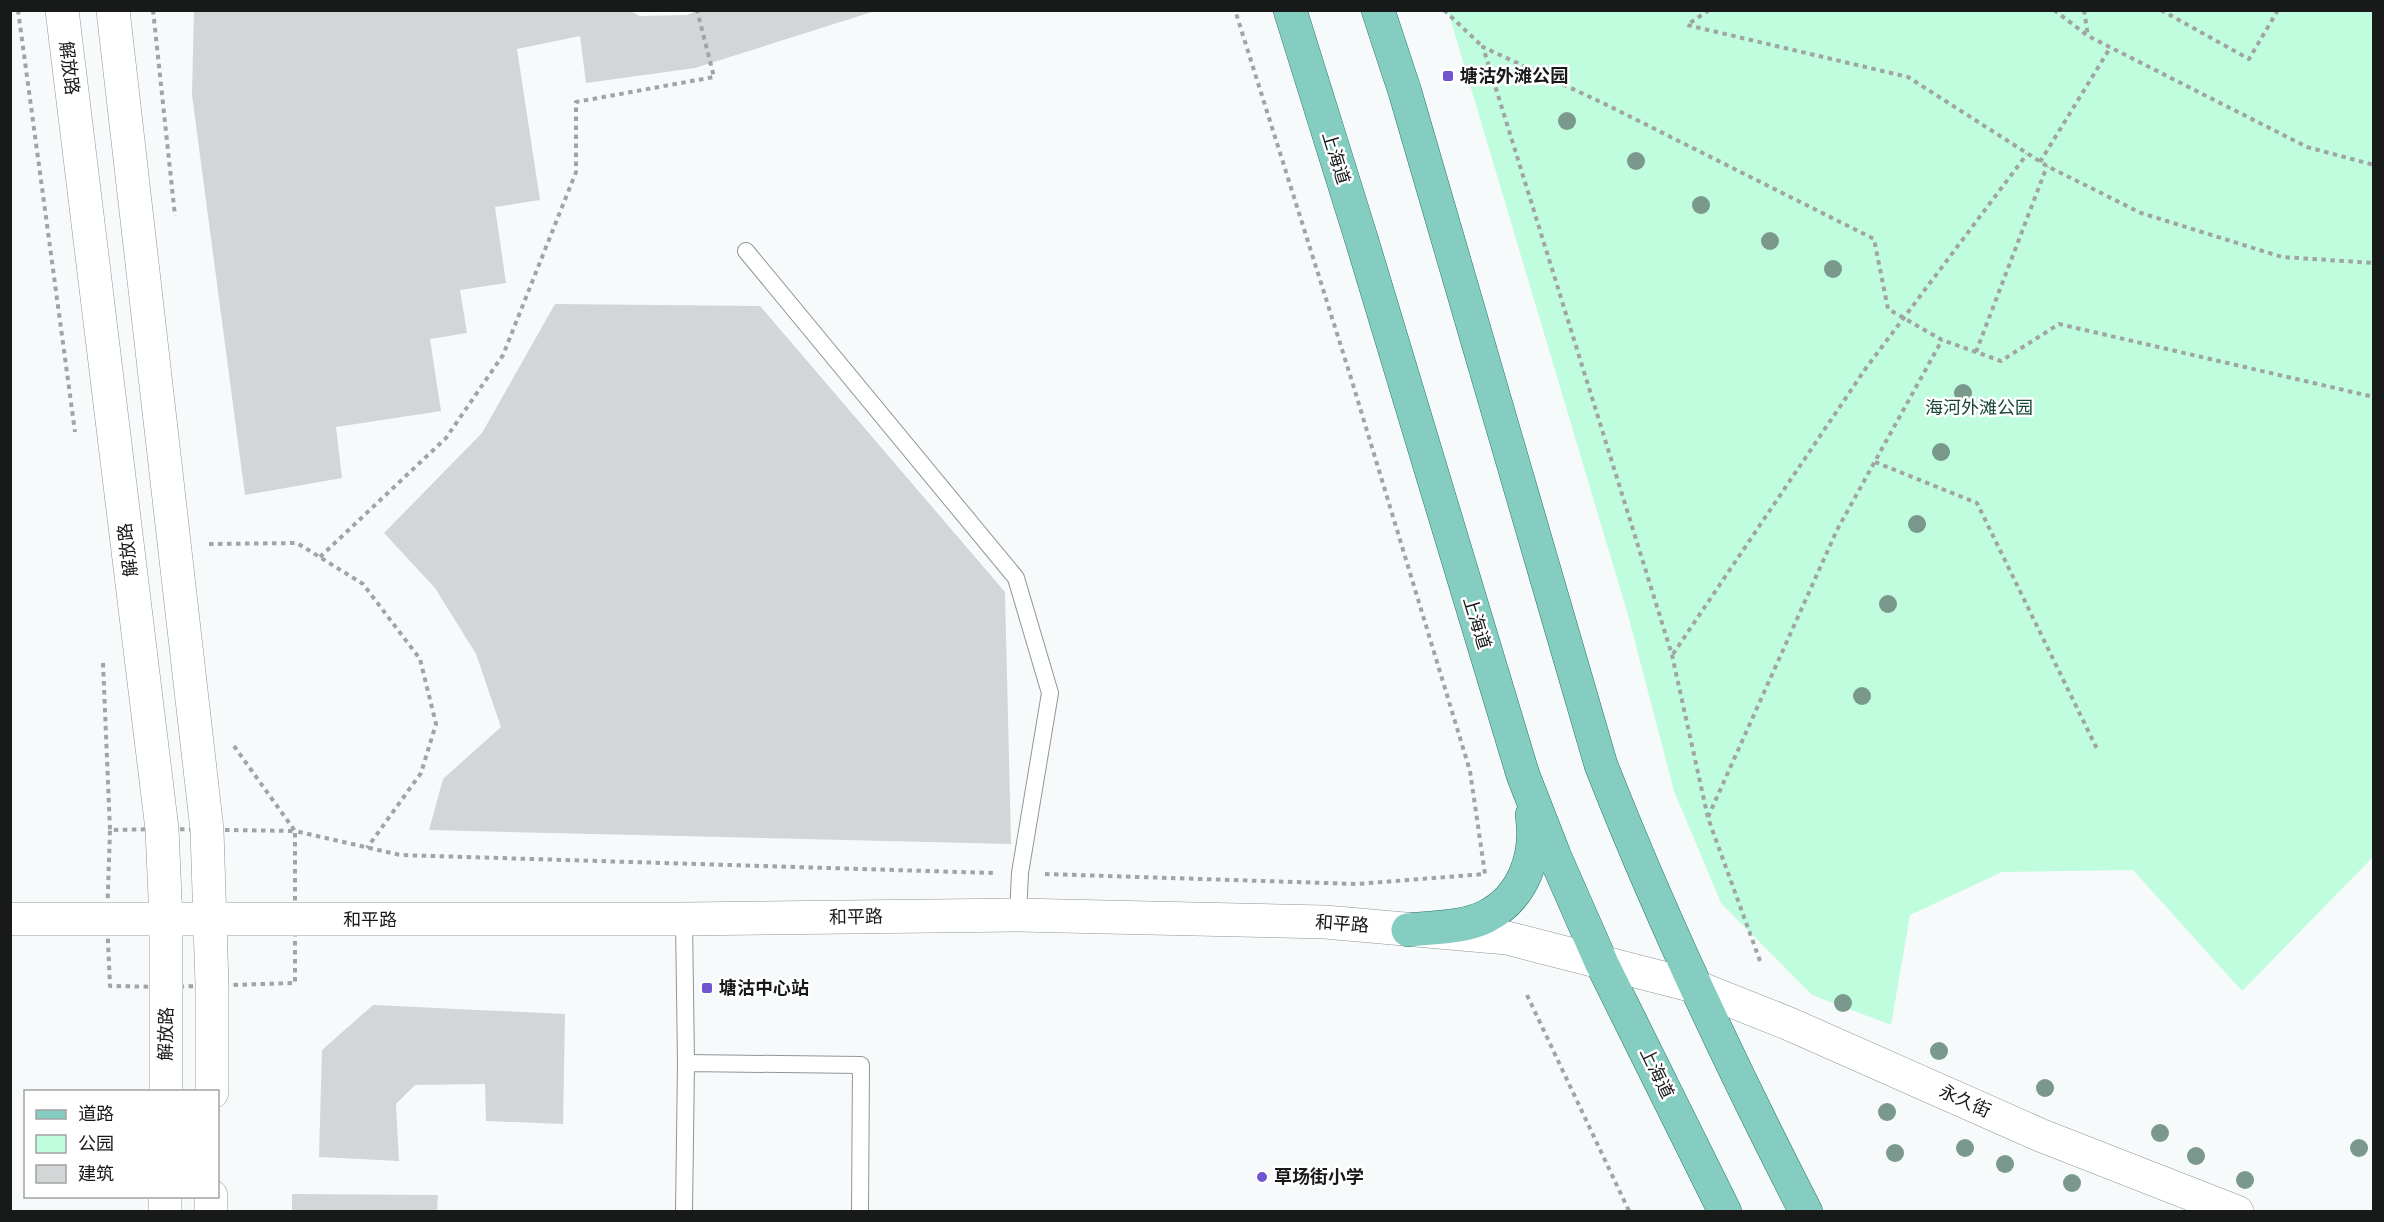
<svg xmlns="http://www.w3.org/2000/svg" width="2384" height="1222" font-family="Poppins,'Noto Sans SC',sans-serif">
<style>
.green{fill:#c0fcde}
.building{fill:#d2d6d7}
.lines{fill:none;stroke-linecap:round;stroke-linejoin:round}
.service-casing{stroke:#919596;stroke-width:18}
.tertiary-casing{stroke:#919596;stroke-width:34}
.primary-casing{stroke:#2a776c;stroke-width:34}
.path{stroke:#a1a4a4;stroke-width:4;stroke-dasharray:4.5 4.5;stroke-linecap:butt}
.service{stroke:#fff;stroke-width:16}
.tertiary{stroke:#fff;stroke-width:33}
.primary{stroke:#85ccc1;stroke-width:33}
.tree{fill:#7b988d}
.poi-dot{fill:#7256d0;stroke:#fff;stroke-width:2}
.labels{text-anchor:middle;stroke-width:5;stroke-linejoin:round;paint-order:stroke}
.street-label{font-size:18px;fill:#181919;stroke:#fff}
.poi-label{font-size:18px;font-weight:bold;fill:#181919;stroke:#fff;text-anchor:start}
.park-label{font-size:18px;fill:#174733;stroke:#fff}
</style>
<rect width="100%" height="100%" fill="#f6fafb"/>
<!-- green -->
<path class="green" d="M1448 11H2373V857L2242 991 2133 870 2002 872 1910 915 1891 1025 1812 995 1721 903 1674 791 1628 615Z"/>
<!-- building -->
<g class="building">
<path d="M194 10H628L640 16 687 15 700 10 875 11 695 68 586 83 580 36 517 49 540 200 495 207 506 283 460 290 467 333 430 339 441 411 336 427 342 478 245 495 192 95Z"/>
<path d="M555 304 760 306 1005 592 1011 844 429 830 443 779 501 727 476 654 435 588 384 533 482 433Z"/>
<path d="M373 1005 565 1014 563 1124 486 1121 485 1084 415 1085 396 1104 399 1161 319 1157 322 1050Z"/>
<path d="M292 1194 438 1195 437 1212H292Z"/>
</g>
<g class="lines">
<!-- service casing -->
<g class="service-casing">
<g id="service">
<path d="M746 251 1016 578 1050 693 1020 873 1018 915"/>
<path d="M684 919 686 1063"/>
<path d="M684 1212 686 1063 861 1065 860 1212"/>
</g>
</g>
<!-- tertiary casing -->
<g class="tertiary-casing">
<g id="tertiary">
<path d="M62 10 162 829 166 920V1092"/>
<path d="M113 10 207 830 212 985V1092"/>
<path d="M10 919H684L1018 915 1325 922 1507 938 1694 986 1787 1023 2040 1135 2237 1212"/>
<path d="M165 1212V1196"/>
<path d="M211 1212V1196"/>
</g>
</g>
<!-- primary casing -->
<g class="primary-casing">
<g id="primary">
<path d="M1290 10 1362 241 1523 775 1555 857 1602 964 1725 1212"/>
<path d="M1378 10 1405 92 1601 765C1661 918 1731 1066 1806 1212"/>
<path d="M1408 930C1433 927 1462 928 1485 917 1524 898 1538 855 1532 815"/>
</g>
</g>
<!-- path -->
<g class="path">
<path d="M18 10 75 432"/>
<path d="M153 10 175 216"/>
<path d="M1444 10 1483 47"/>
<path d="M1709 10 1687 25 1908 77 2047 166 2141 213 2282 257 2374 263"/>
<path d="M2054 10 2088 36 2307 147 2374 165"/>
<path d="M2084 10 2088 36"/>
<path d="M2161 10 2249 59 2278 10"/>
<path d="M2040 162 2110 48"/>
<path d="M1976 352 2047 166"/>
<path d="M1875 462 1977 503 2098 751"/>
<path d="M209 544 297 543 363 584 420 659 436 724 421 773 367 848"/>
<path d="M320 557 446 438 503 355 576 172V102L714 77 697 10"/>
<path d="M1673 654 1866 368 2027 154"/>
<path d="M103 663 110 830"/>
<path d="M234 746 295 831 400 855 993 873"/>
<path d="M1708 817 1837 530 1942 340"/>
<path d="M162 829 295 831V983L167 987 110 986 107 920 110 830Z"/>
<path d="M1045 874 1357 884 1485 874 1470 771 1351 378 1235 10"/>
<path d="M1760 961 1708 818 1672 655 1483 47 1605 104 1874 239 1888 309 1942 340 2001 361 2059 324 2374 397"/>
<path d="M1527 995 1629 1211"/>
</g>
<!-- service -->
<use href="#service" class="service"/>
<!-- tertiary -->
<use href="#tertiary" class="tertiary"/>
<!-- primary -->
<use href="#primary" class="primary"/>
</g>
<!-- trees -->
<g class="tree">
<circle cx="1567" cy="121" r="9"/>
<circle cx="1636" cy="161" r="9"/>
<circle cx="1701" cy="205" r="9"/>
<circle cx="1770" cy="241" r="9"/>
<circle cx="1833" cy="269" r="9"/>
<circle cx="1963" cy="393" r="9"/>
<circle cx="1941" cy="452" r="9"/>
<circle cx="1917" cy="524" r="9"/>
<circle cx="1888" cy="604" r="9"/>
<circle cx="1862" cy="696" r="9"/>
<circle cx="1843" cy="1003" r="9"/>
<circle cx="1939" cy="1051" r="9"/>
<circle cx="2045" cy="1088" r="9"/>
<circle cx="1887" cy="1112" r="9"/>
<circle cx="2160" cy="1133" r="9"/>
<circle cx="1965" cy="1148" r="9"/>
<circle cx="2359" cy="1148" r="9"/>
<circle cx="1895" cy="1153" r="9"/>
<circle cx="2196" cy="1156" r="9"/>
<circle cx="2005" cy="1164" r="9"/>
<circle cx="2245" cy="1180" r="9"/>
<circle cx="2072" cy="1183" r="9"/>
</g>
<!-- markers -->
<g class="poi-dot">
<rect x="1442" y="70" width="12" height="12" rx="3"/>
<rect x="701" y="982" width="12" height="12" rx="3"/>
<circle cx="1262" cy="1177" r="6"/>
</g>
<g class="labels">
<!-- street labels -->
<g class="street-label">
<text transform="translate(69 68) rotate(83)" y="6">解放路</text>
<text transform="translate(1336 158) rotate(73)" y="6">上海道</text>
<text transform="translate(128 550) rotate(-97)" y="6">解放路</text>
<text transform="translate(1477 623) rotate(73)" y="6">上海道</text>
<text transform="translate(856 917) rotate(-1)" y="6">和平路</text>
<text x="370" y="926">和平路</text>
<text transform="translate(1342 924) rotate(4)" y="6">和平路</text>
<text transform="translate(166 1034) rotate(-89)" y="6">解放路</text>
<text transform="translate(1657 1073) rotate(64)" y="6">上海道</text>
<text transform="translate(1965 1101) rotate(24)" y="6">永久街</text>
</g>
<!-- poi labels -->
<g class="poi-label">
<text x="1460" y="82">塘沽外滩公园</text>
<text x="719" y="994">塘沽中心站</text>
<text x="1274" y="1183">草场街小学</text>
</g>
<!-- park labels -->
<g class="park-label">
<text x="1979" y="414">海河外滩公园</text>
</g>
</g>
<!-- border -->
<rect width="2384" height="1222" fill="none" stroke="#181919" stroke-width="24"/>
<!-- legend -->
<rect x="24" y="1090" width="195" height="108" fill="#ffffff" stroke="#a3a3a3" stroke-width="1.5"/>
<rect x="36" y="1110" width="30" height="9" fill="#85ccc1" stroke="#a3a3a3" stroke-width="1.5"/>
<text x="78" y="1120" font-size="18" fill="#181919">道路</text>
<rect x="36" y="1135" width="30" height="18" fill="#c0fcde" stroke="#a3a3a3" stroke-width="1.5"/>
<text x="78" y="1150" font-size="18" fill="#181919">公园</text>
<rect x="36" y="1165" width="30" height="18" fill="#d2d6d7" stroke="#a3a3a3" stroke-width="1.5"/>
<text x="78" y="1180" font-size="18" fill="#181919">建筑</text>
</svg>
